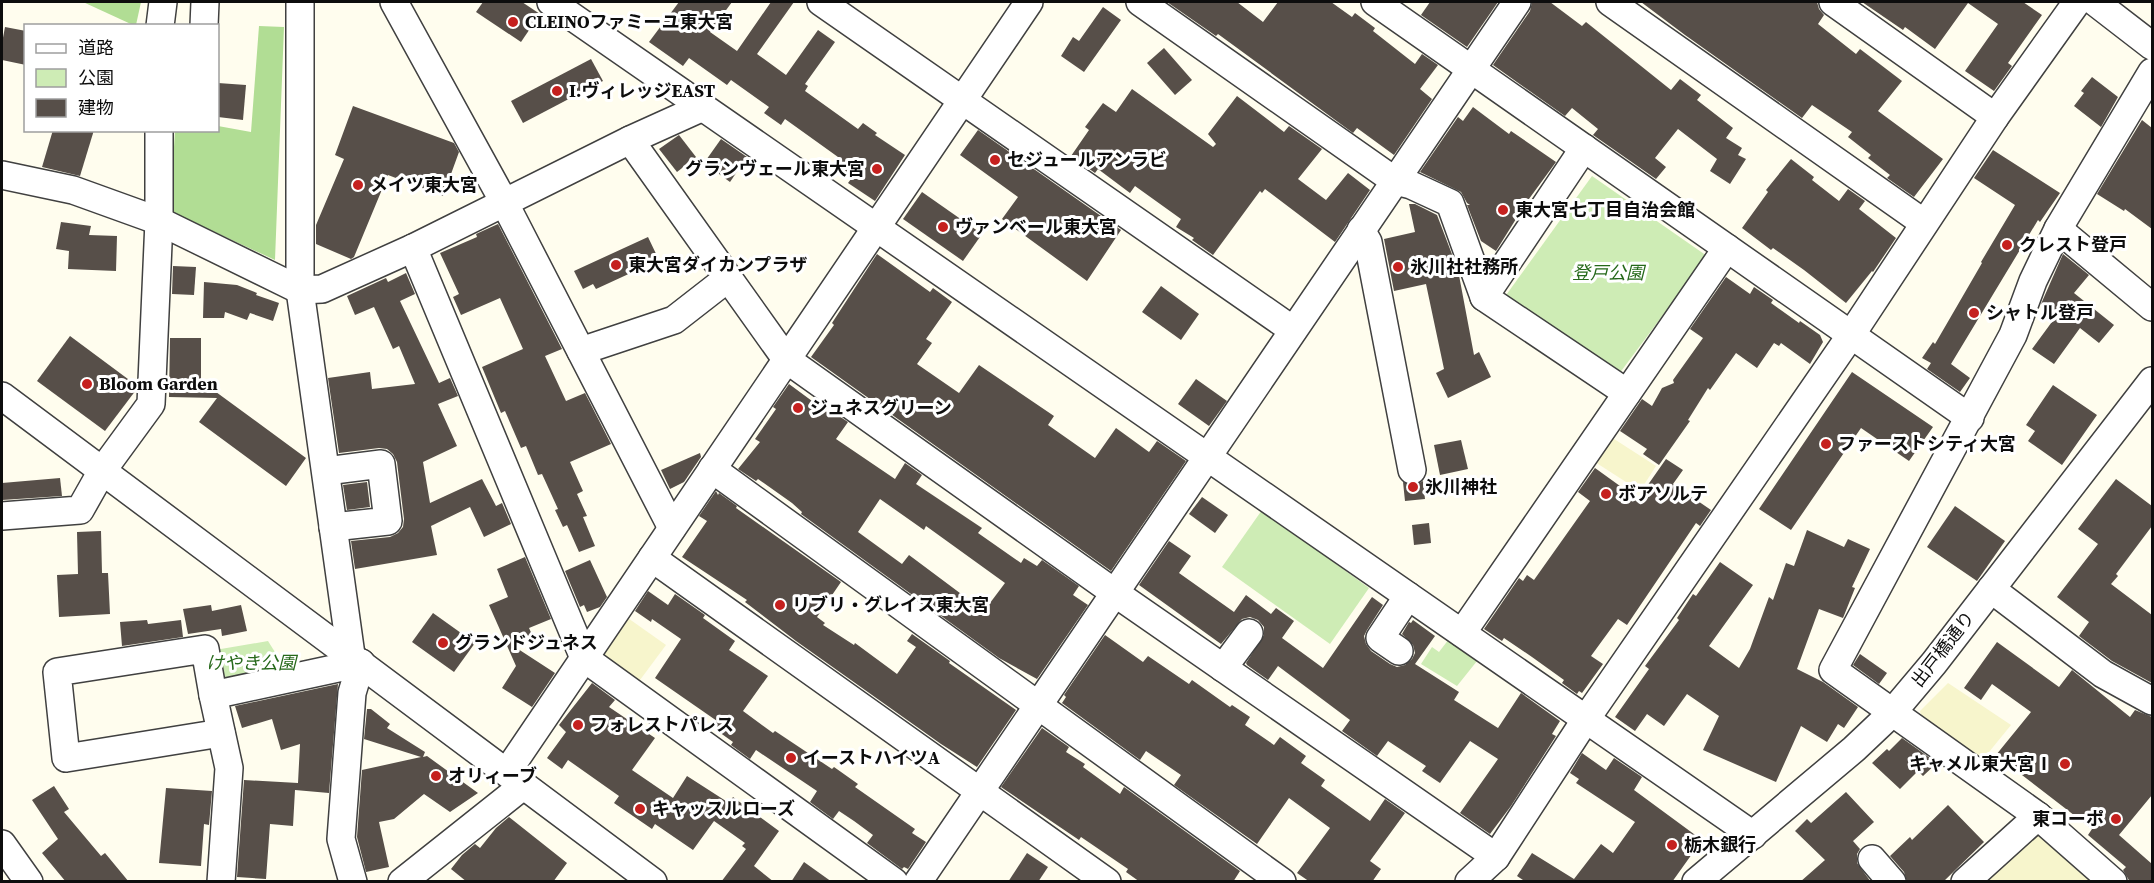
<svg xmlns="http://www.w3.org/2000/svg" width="2154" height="883" font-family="'Source Serif 4','Noto Sans JP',serif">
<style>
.farmland{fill:#f7f5cc}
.green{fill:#ceecb5}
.forest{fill:#b1dd94}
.building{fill:#574f49;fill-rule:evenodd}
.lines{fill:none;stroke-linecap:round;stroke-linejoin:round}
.minor-casing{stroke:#404040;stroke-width:30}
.minor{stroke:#fff;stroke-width:27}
.poi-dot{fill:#c5201e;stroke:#fff;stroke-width:2}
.labels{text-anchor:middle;stroke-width:6;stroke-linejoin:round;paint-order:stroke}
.poi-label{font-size:18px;font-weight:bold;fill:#0d0d0d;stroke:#fff;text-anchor:start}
.park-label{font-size:18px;font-style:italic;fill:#26691a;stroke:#fff}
.street-label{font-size:18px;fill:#0d0d0d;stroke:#fff}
</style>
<rect width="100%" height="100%" fill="#fffdee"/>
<!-- farmland -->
<g class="farmland">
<path d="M1611 437 1656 466 1640 491 1595 462Z"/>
<path d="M625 616 666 645 637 684 602 658 600 651Z"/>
<path d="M1948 683 2011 725 1980 763 1923 723 1920 711Z"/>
<path d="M2038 833 2092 881 1986 882Z"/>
</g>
<!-- green -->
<g class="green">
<path d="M1592 176 1707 256 1619 374 1504 298Z"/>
<path d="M1262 510 1369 588 1330 644 1222 567Z"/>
<path d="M1449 639 1477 661 1457 686 1421 664 1432 647 1439 652Z"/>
<path d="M268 641 290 676 223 688 215 650Z"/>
</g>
<!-- forest -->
<g class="forest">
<path d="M83 2H141L136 25H133Z"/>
<path d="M259 26 284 27 275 260 170 211 175 131 218 130V126L251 132Z"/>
</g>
<!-- building -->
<g class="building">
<path d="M483 2H522L540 14 521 42 476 12Z"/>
<path d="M679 2H732L710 32 737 51 771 2H794L757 54 786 75 818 30 835 42 805 84 808 86 805 91 858 129 863 123 877 133 875 135 905 155 875 201 848 183 851 179 832 166 838 157 785 119 781 125 764 113 769 107 731 80 727 85 689 58 683 66 649 42Z"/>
<path d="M1167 2H1237L1263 22 1278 2H1331L1352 17 1355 13 1375 28 1373 31 1415 64 1422 54 1438 65 1420 89 1432 99 1394 155 1357 128 1353 133 1218 34 1216 36Z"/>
<path d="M1430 2H1498L1467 47 1421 15Z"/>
<path d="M1532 2H1550L1582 26 1586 22 1671 90 1680 79 1701 95 1697 100 1733 128 1726 138 1742 148 1738 155 1746 159 1730 184 1710 171 1717 159 1678 129 1655 158 1666 167 1656 179 1593 135 1598 129 1572 108 1565 116 1493 65 1530 11Z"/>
<path d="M1641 2H1817L1819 9 1824 15 1818 24 1856 54 1860 49 1902 81 1878 111 1943 159 1914 197 1887 178 1890 175 1868 158 1871 155 1848 137 1852 132 1812 105 1802 118 1685 35Z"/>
<path d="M1862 2H2023L2042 15 2008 63 2012 66 1994 91 1965 71 1998 24 1968 3 1935 49 1905 27 1903 30Z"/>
<path d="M1103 7 1121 20 1084 72 1061 56 1073 37 1079 41Z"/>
<path d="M5 27 26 31V65L2 60V43Z"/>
<path d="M1164 48 1192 80 1175 95 1147 63Z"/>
<path d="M591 59 603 81 523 123 511 101Z"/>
<path d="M2092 77 2118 97 2101 127 2074 106 2084 93 2081 91Z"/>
<path d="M218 83 246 85 243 120 218 117Z"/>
<path d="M1132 89 1213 147 1216 144 1208 134 1237 96 1284 132 1289 126 1322 149 1298 179 1326 200 1348 173 1370 190 1335 242 1265 189 1262 193 1260 191 1213 255 1192 240 1194 238 1176 227 1181 219 1135 186 1130 193 1098 169 1095 173 1071 156 1089 130 1085 127 1103 103 1116 112Z"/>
<path d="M353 106 454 143 459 152 443 196 388 175 354 257 351 259 316 244V225L344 159 335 155Z"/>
<path d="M1473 107 1509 134 1511 131 1556 162 1526 203 1496 251 1481 241 1467 205H1470L1467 203 1461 192 1420 172 1458 117 1463 121Z"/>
<path d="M2142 120 2152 128V229L2125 209 2124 211 2097 194Z"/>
<path d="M53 130H94L80 176 42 167Z"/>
<path d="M978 130 1121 230 1087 281 1002 219 1018 197 960 155Z"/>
<path d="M679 135 696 157 677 172 659 149Z"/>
<path d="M721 139 747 157 730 182 704 163Z"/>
<path d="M1993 150 2060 193 2040 222 2038 220 1951 364 1970 378 1960 392 1927 369 1931 363 1922 358 1933 342 1935 344 1982 263 1981 262 2015 205 1974 178Z"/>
<path d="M1791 159 1814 177 1812 180 1839 201 1848 189 1865 201 1859 209 1896 238 1873 272 1872 271 1846 303 1804 270 1773 248 1771 250 1742 228 1768 192 1766 190Z"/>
<path d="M922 192 982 234 963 261 903 219Z"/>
<path d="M1409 204H1415L1437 215 1458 270 1474 355 1479 352 1491 377 1448 398 1436 373 1444 369 1426 284 1394 291 1384 239 1415 232Z"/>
<path d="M61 222 91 226 89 235 117 236 116 271 68 269 69 251 56 249Z"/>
<path d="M498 224 562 349 545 356 566 401 585 393 611 444 570 462 583 491 577 494 587 516 583 517 595 546 579 552 567 525 563 527 555 510 558 509 542 474 538 475 526 446 521 448 505 411 501 413 482 367 523 349 500 298 461 315 453 297 459 294 440 253 477 237 476 234Z"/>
<path d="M648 237 659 260 596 289 593 284 583 289 574 271Z"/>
<path d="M877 254 930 292 933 288 952 302 926 339 932 343 917 364 959 393 979 365 1054 416 1048 425 1095 458 1116 428 1149 452 1157 441 1186 461 1111 571 811 357 834 325 832 323Z"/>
<path d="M2063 254 2089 275 2074 293 2114 325 2099 343 2080 328 2054 364 2032 349 2057 315 2041 304Z"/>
<path d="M173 266 196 267 194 295 172 294Z"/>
<path d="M406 273 415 294 400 301 439 383 450 378 458 396 438 404 457 446 423 462 430 503 482 479 496 506 502 503 511 524 484 537 470 507 431 526 437 555 355 569 351 541 390 537 398 533 403 527 404 519 397 462 393 454 387 449 379 448 339 453 328 378 370 372 372 389 415 384 399 346 393 349 374 307 355 315 347 296 386 278 388 282Z"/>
<path d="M1726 277 1750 294 1754 287 1773 300 1771 303 1799 323 1800 321 1820 335 1823 342 1810 364 1781 343 1779 346 1774 343 1757 368 1736 353 1710 390 1708 388 1688 420 1690 421 1659 465 1643 454 1647 449 1620 431 1642 399 1652 406 1662 388 1674 383 1673 380 1703 338 1690 329Z"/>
<path d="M204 282 237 285 257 293 256 295 279 303 273 321 250 313 247 320 225 312 224 318H203Z"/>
<path d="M1161 286 1199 314 1181 340 1142 312Z"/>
<path d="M70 336 136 385V390L105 431 37 381Z"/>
<path d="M170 338H201V381L306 458 286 486 199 422 217 398 169 397Z"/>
<path d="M1852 372 1933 427 1909 461 1861 428 1791 530 1759 509Z"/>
<path d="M1196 379 1227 401 1209 426 1178 404Z"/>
<path d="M789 384 831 415 833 412 848 422 836 439 895 479 905 463 922 475 916 484 982 528 978 533 1021 563 1024 558 1037 566 1042 560 1079 586 1073 595 1088 605 1037 679 999 658 801 514 802 512 792 503 758 479 756 481 738 469 760 442 755 439 776 409 773 407ZM880 499 924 530 926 526 1005 583 984 611 909 555 902 564 858 532Z"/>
<path d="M2053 385 2097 415 2062 465 2028 441 2035 431 2026 425Z"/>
<path d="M1461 440 1468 469 1440 475 1434 445Z"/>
<path d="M700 453 701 457 684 482 670 489 661 470Z"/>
<path d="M1666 459 1683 470 1673 484 1711 510 1700 526 1696 523 1627 625 1618 619 1591 656 1603 664 1582 693 1579 691 1577 694 1562 683 1564 680 1532 657 1504 638 1502 641 1484 629 1519 578 1523 581 1527 575 1534 580 1590 501 1578 492 1595 468 1638 499Z"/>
<path d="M60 478 62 496 2 500V483Z"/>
<path d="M2116 479 2152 506V526L2116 574 2118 576 2111 584 2152 615V683L2112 661 2079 636 2089 622 2057 597 2098 544 2078 529Z"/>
<path d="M1423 481 1425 499 1405 501 1403 482 1414 486Z"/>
<path d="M367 482 370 507 347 510 343 485Z"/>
<path d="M716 491 718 495 719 493 737 506 736 508 841 582 817 617 825 623 823 625 854 645 855 643 897 674 916 647 907 641 912 634 950 661 949 663 1016 710 977 767 941 744 796 641 745 602 747 600 682 557 707 521 699 516Z"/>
<path d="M1202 497 1228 515 1215 533 1189 514Z"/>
<path d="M1955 506 2005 541 1977 581 1927 547Z"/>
<path d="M1429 523 1431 543 1414 545 1412 525Z"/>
<path d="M1807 530 1844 547 1848 539 1870 549 1852 587 1855 588 1843 618 1819 609 1797 669 1823 682 1858 707 1844 728 1838 724 1827 742 1801 726 1776 782 1703 750 1719 716 1687 694 1664 726 1647 714 1635 731 1615 717 1649 669 1645 666 1679 620 1677 618 1693 594 1696 596 1720 562 1753 585 1709 646 1739 668 1750 649 1769 597 1773 600 1786 563 1794 566Z"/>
<path d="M101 531 102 573H108L110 614 59 617 57 575 78 574 77 532Z"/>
<path d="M1169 541 1191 556 1179 573 1234 612 1246 595 1271 614 1276 608 1294 621 1282 638 1323 668 1372 597 1383 605 1367 630 1364 636 1366 644 1371 651 1390 664 1397 667 1405 665 1412 659 1415 653 1413 645 1402 634 1409 622 1411 623 1413 620 1435 636 1415 664 1459 692 1454 700 1498 728 1521 693 1560 721 1552 734 1556 736 1511 806 1490 834 1460 813 1498 759 1470 741 1440 783 1422 771 1426 766 1388 741 1377 756 1342 731 1350 720 1278 666 1268 680 1247 665 1246 663 1264 635V627L1258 620 1250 617 1242 619 1221 644 1139 585Z"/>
<path d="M525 557 551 619 529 628 534 639 515 647 555 673 532 707 502 688 516 666 489 605 508 597 497 569Z"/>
<path d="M590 560 607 597 600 607 587 612 584 605 580 607 565 571Z"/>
<path d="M648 591 668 605 675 594 705 615 703 618 735 641 729 650 768 676 743 711 773 733 775 731 832 769 834 767 858 784 855 787 915 829 912 833 926 842 908 869 904 867 902 869 867 843 873 835 854 821 839 811 833 819 810 802 817 791 756 750 750 759 731 745 733 742 712 727 717 721 655 678 681 639 652 619 651 622 635 611Z"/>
<path d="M211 605 212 611 241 605 247 631 222 636 221 629 188 634 183 609Z"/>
<path d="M433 613 475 643 454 672 412 642Z"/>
<path d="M147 620 148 624 181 620 183 637 122 646 120 622Z"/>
<path d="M1105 635 1143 662 1148 656 1189 684 1192 680 1230 707 1232 705 1250 717 1245 725 1274 745 1280 737 1306 756 1301 763 1325 780 1321 786 1370 821 1385 799 1405 813 1370 861 1381 869 1372 882H1310L1297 873 1330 828 1289 798 1257 844 1174 785 1181 775 1146 751 1140 760 1062 703 1066 697 1064 695Z"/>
<path d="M1997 642 2059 687 2072 670 2130 717 2135 710 2152 717V795L2119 835 2152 864V882H2130L2123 870 2126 867 2088 835 2092 829 1996 755 2031 712 1992 684 1981 700 1964 688Z"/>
<path d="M1860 654 1887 673 1879 684 1853 665Z"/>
<path d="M592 683 615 700 609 707 655 738 632 770 673 798 687 776 729 803 733 797 779 831 754 866 774 882H721L746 849 742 846 745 843 714 821 693 850 655 824 652 829 614 803 619 796 568 760 562 769 547 758 566 732 559 725Z"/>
<path d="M338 684 329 793 295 790 293 826 270 824 266 879 237 877 244 780 298 783 300 744 281 750 272 719 242 728 235 706Z"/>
<path d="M367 709H371L390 724 387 728 425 752 423 757 427 756 478 793 450 812 424 794 394 819 379 822 389 867 366 872 357 837 362 770 421 757 364 739Z"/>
<path d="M1042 728 1069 747 1066 752 1085 764 1083 767 1120 794 1124 787 1240 871 1233 882H1140L1126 872 1128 869 1081 837 1079 840 1001 787Z"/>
<path d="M1902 738 1937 763 1923 776 1918 771 1900 789 1872 763 1887 749 1889 751Z"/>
<path d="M1582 753 1606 770 1614 758 1642 777 1634 790 1702 840 1672 882H1526L1517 876 1532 853 1574 879 1601 844 1613 853 1635 822 1576 783 1579 779 1570 773Z"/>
<path d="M54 786 69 809 64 812 101 856 105 853 129 882H66L42 853 58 839 32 800Z"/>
<path d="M166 788 212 791 209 825 204 824 201 866 159 863Z"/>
<path d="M1846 792 1874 822 1853 841 1860 849 1857 854V863L1871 882H1800L1825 860 1795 831 1807 819 1811 823Z"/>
<path d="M1948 805 1984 842 1943 882H1907L1904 872 1890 856 1910 837 1912 840Z"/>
<path d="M509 817 567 863 553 882H467L451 869 462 855 475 844 480 848 496 828Z"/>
<path d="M1027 853 1048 867 1038 882H1008Z"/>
<path d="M804 862 832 882H791Z"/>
</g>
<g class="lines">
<!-- minor casing -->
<g class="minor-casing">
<g id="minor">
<path d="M300 2V290L351 655"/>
<path d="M394 2 504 202 672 528"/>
<path d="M551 2 1753 835"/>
<path d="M821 2 1293 330"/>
<path d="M1140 2 1395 181 1411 185 1450 203 1484 297"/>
<path d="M1375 2 1970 418"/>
<path d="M1610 2 1924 223"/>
<path d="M1833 2 1995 117"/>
<path d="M2095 2 2152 46"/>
<path d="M160 26 163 2"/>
<path d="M204 26 205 2"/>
<path d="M630 140 786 359 1115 593 1496 857"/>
<path d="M1584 148 1484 297 1627 393"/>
<path d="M2 175 73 190 159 221 300 290 322 289 413 248 630 140 703 107"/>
<path d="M2058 229 2152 307"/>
<path d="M1361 230 1368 242 1412 470"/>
<path d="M413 248 584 658 894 882"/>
<path d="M581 351 674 320 728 278"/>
<path d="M2 396 653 882"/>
<path d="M712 469 1282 882"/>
<path d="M326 471 381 464 388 521 333 527"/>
<path d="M2 516 80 510 102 471 151 404 159 221V130"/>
<path d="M652 558 1107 882"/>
<path d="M1991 589 2103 674 2152 701"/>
<path d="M1462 633 1727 248"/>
<path d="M1399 651 1380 638 1408 596"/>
<path d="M1223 668 1249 633"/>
<path d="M213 695 205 649 57 672 66 758 221 733"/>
<path d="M507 772 1029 2"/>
<path d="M2 844 29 882"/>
<path d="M1872 859 1892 882"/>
<path d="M221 882 229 768 213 695 361 663"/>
<path d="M353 882 341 839 352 693 361 663"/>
<path d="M402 882 524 785"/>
<path d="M918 882 1517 2"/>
<path d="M1469 882 1496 857 1586 719 1851 335 1995 117 2077 2"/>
<path d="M1696 882 1854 749 1891 714 1934 663 2152 381"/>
<path d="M1965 882 2038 816"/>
<path d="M2113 882 2038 816 1833 670 2013 335 2033 281 2058 229 2152 72"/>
</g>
</g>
<!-- minor -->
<use href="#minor" class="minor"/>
</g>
<!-- markers -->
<g class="poi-dot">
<circle cx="513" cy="22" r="6"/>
<circle cx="557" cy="91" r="6"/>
<circle cx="995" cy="160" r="6"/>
<circle cx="877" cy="169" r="6"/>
<circle cx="358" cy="185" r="6"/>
<circle cx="1503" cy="210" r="6"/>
<circle cx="943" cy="227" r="6"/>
<circle cx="2007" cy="245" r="6"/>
<circle cx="616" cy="265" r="6"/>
<circle cx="1398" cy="267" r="6"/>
<circle cx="1974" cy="313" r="6"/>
<circle cx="87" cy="384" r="6"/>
<circle cx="798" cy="408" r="6"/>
<circle cx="1826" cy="444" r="6"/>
<circle cx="1413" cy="487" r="6"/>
<circle cx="1606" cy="494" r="6"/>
<circle cx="780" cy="605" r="6"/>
<circle cx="443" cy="643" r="6"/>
<circle cx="578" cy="725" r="6"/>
<circle cx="791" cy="758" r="6"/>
<circle cx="2065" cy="764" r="6"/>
<circle cx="436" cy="776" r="6"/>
<circle cx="640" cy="809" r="6"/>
<circle cx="2116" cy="819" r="6"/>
<circle cx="1672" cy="845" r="6"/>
</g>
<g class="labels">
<!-- poi labels -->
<g class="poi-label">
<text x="525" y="28">CLEINOファミーユ東大宮</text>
<text x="569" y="97">I.ヴィレッジEAST</text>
<text x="1007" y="166">セジュールアンラビ</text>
<text x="865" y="175" text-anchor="end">グランヴェール東大宮</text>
<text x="370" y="191">メイツ東大宮</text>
<text x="1515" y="216">東大宮七丁目自治会館</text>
<text x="955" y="233">ヴァンベール東大宮</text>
<text x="2019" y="251">クレスト登戸</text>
<text x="628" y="271">東大宮ダイカンプラザ</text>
<text x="1410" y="273">氷川社社務所</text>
<text x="1986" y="319">シャトル登戸</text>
<text x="99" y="390">Bloom Garden</text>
<text x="810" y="414">ジュネスグリーン</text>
<text x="1838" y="450">ファーストシティ大宮</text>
<text x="1425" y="493">氷川神社</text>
<text x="1618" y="500">ボアソルテ</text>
<text x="792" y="611">リブリ・グレイス東大宮</text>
<text x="455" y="649">グランドジュネス</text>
<text x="590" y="731">フォレストパレス</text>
<text x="803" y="764">イーストハイツA</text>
<text x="2053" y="770" text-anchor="end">キャメル東大宮Ⅰ</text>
<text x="448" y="782">オリィーブ</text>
<text x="652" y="815">キャッスルローズ</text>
<text x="2104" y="825" text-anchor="end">東コーポ</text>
<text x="1684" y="851">栃木銀行</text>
</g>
<!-- park labels -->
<g class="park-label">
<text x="1608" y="279">登戸公園</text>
<text x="251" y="669">けやき公園</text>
</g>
<!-- street labels -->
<g class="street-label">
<text transform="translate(1943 649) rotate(-52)" y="6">出戸橋通り</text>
</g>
</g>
<!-- border -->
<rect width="2154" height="883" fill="none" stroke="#0d0d0d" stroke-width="6"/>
<!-- legend -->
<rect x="24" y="24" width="195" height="108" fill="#ffffff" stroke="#9e9e9e" stroke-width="1.5"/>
<rect x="36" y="44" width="30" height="9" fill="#ffffff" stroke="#9e9e9e" stroke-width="1.5"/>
<text x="78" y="54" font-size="18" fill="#0d0d0d">道路</text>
<rect x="36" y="69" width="30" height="18" fill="#ceecb5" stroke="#9e9e9e" stroke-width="1.5"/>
<text x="78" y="84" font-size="18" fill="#0d0d0d">公園</text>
<rect x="36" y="99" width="30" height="18" fill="#574f49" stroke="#9e9e9e" stroke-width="1.5"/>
<text x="78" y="114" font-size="18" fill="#0d0d0d">建物</text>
</svg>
